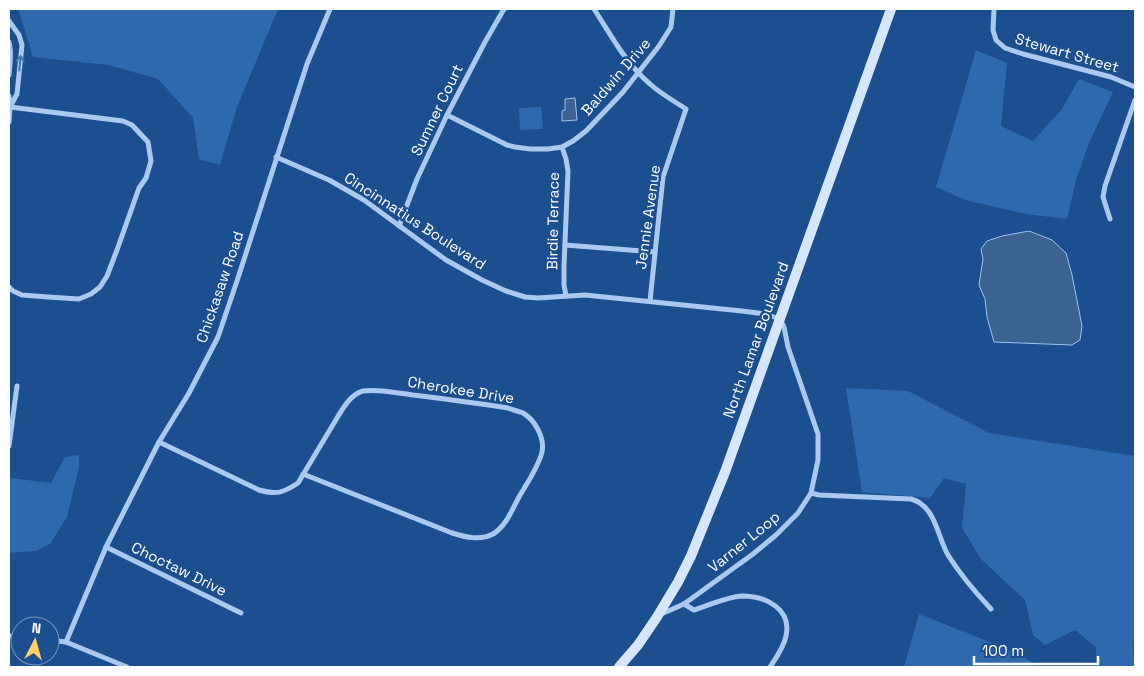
<svg xmlns="http://www.w3.org/2000/svg" width="1144" height="676" font-family="'Space Grotesk',sans-serif">
<style>
.green{fill:#2e69ad}
.water{fill:#3c6290;stroke:#9cc4f0}
.lines{fill:none;stroke-linecap:round;stroke-linejoin:round}
.street{stroke:#a9c9ee;stroke-width:5}
.secondary{stroke:#d6e6fa;stroke-width:10}
.oneway{stroke:#4674ac}
.labels{text-anchor:middle;stroke-width:5;stroke-linejoin:round;paint-order:stroke}
.street-label{font-size:15px;fill:#fff;stroke:#1b4f8f}
</style>
<rect width="100%" height="100%" fill="#1b4f8f"/>
<!-- green -->
<g class="green">
<path d="M18 9H278L237 107 220 165 199 159 193 118 158 79 108 65 33 57Z"/>
<path d="M976 50 1007 63 1001 126 1033 141 1062 109 1079 79 1113 92 1089 143 1076 180 1067 219 1026 214 965 200 936 187Z"/>
<path d="M541 107 543 129 520 130 519 108Z"/>
<path d="M846 388 908 391 989 433 1135 456V615L1133 655 1135 657V667H1096V647L1075 630 1045 645 1033 635 1025 600 981 559 962 528 966 484 944 478 930 498 862 492Z"/>
<path d="M79 455V467L67 517 50 544 36 551 9 553V478L51 483 65 457Z"/>
<path d="M919 614 1020 654 1038 667H904Z"/>
</g>
<!-- water -->
<g class="water">
<path d="M575 98 577 120 562 121V111L565 110V99Z"/>
<path d="M1029 231 1052 240 1066 253 1072 275 1082 326 1080 340 1072 345 994 342 987 317 985 299 979 285 983 259 981 249 987 241 1002 236Z"/>
</g>
<g class="lines">
<!-- street -->
<g class="street">
<path d="M594 9C611 35 626 64 650 84 661 94 674 101 686 109L663 177 650 301"/>
<path d="M994 9 993 30 996 40 1005 48 1023 54 1111 77 1135 87"/>
<path d="M9 21 19 35 22 45 17 94 10 107"/>
<path d="M9 42C12 52 10 64 9 75"/>
<path d="M9 96 10 107 9 122"/>
<path d="M447 115 507 145 515 147 530 149H548L562 147 573 141 586 131 623 92 659 46 671 27 673 9"/>
<path d="M562 147 566 159 568 171 564 266V285L566 296"/>
<path d="M276 157 329 180 364 200 446 260 482 280 506 291 525 297 538 298 585 295 742 311 765 314 780 319 784 327 788 347 818 434V460L811 493 798 513 776 535 753 554 684 604 659 615"/>
<path d="M1110 219 1103 197 1105 186 1135 100"/>
<path d="M399 226 417 179 447 115 485 42 504 9"/>
<path d="M565 245 655 252"/>
<path d="M9 287 13 291 22 295 48 297 79 299 91 294 100 287 107 276 117 250 139 188 146 178 151 161 148 142 132 125 123 121 10 107"/>
<path d="M159 442 259 490C276 495 283 493 298 483L337 418C343 408 351 394 363 391 375 389 400 393 413 395 445 399 476 403 508 408 513 410 518 411 523 413 535 420 545 438 542 452 538 468 527 483 519 497 512 510 506 526 493 534 480 541 465 537 452 533L303 474"/>
<path d="M9 446 17 386"/>
<path d="M811 493 819 495 911 499C936 506 937 536 948 555 960 574 975 592 991 609"/>
<path d="M106 547 241 613"/>
<path d="M684 604 694 610C710 605 726 597 742 596 766 596 792 609 786 636 784 647 776 658 770 667"/>
<path d="M9 636 20 637"/>
<path d="M50 640 66 642 127 667"/>
<path d="M66 642 106 547 159 442 189 393 218 337 238 278 307 64 330 9"/>
</g>
<!-- secondary -->
<path class="secondary" d="M619 667 638 645 657 617 678 582 691 556 725 472 891 9"/>
</g>
<!-- one-way arrows -->
<defs><path id="oneway-shaft" d="M-6 0H5M1.5-3L5.5 0L1.5 3" fill="none" stroke-width="1.6" stroke-linecap="round" stroke-linejoin="round" transform="scale(1.25)"/></defs>
<use class="oneway" href="#oneway-shaft" transform="translate(20 63) rotate(-85)"/>
<g class="labels">
<!-- street labels -->
<g class="street-label">
<text transform="translate(1067 53) rotate(16)" y="5">Stewart Street</text>
<text transform="translate(616 77) rotate(-49)" y="5">Baldwin Drive</text>
<text transform="translate(437 110) rotate(-64)" y="5">Sumner Court</text>
<text transform="translate(648 217) rotate(-82)" y="5">Jennie Avenue</text>
<text transform="translate(415 221) rotate(33)" y="5">Cincinnatius Boulevard</text>
<text transform="translate(553 221) rotate(-89)" y="5">Birdie Terrace</text>
<text transform="translate(220 287) rotate(-71)" y="5">Chickasaw Road</text>
<text transform="translate(756 340) rotate(-70)" y="5">North Lamar Boulevard</text>
<text transform="translate(461 390) rotate(9)" y="5">Cherokee Drive</text>
<text transform="translate(744 542) rotate(-39)" y="5">Varner Loop</text>
<text transform="translate(179 569) rotate(26)" y="5">Choctaw Drive</text>
</g>
</g>
<!-- border -->
<rect width="1144" height="676" fill="none" stroke="#ffffff" stroke-width="20"/>
<!-- north arrow -->
<g transform="translate(35 641) rotate(6)"><circle r="24" fill="#1b4f8f" stroke="#7695bc"/>
<path d="M0-4L9 19L0 12L-9 19Z" fill="#ffd166"/>
<text y="-8" font-size="14" font-weight="bold" text-anchor="middle" fill="#ffffff">N</text>
</g>
<!-- scale -->
<path d="M974 656v8h124v-8" fill="none" stroke="#ffffff" stroke-width="2.5"/>
<text x="982" y="656" font-size="15" fill="#ffffff" stroke="#1b4f8f" stroke-width="4" paint-order="stroke">100 m</text>
</svg>
